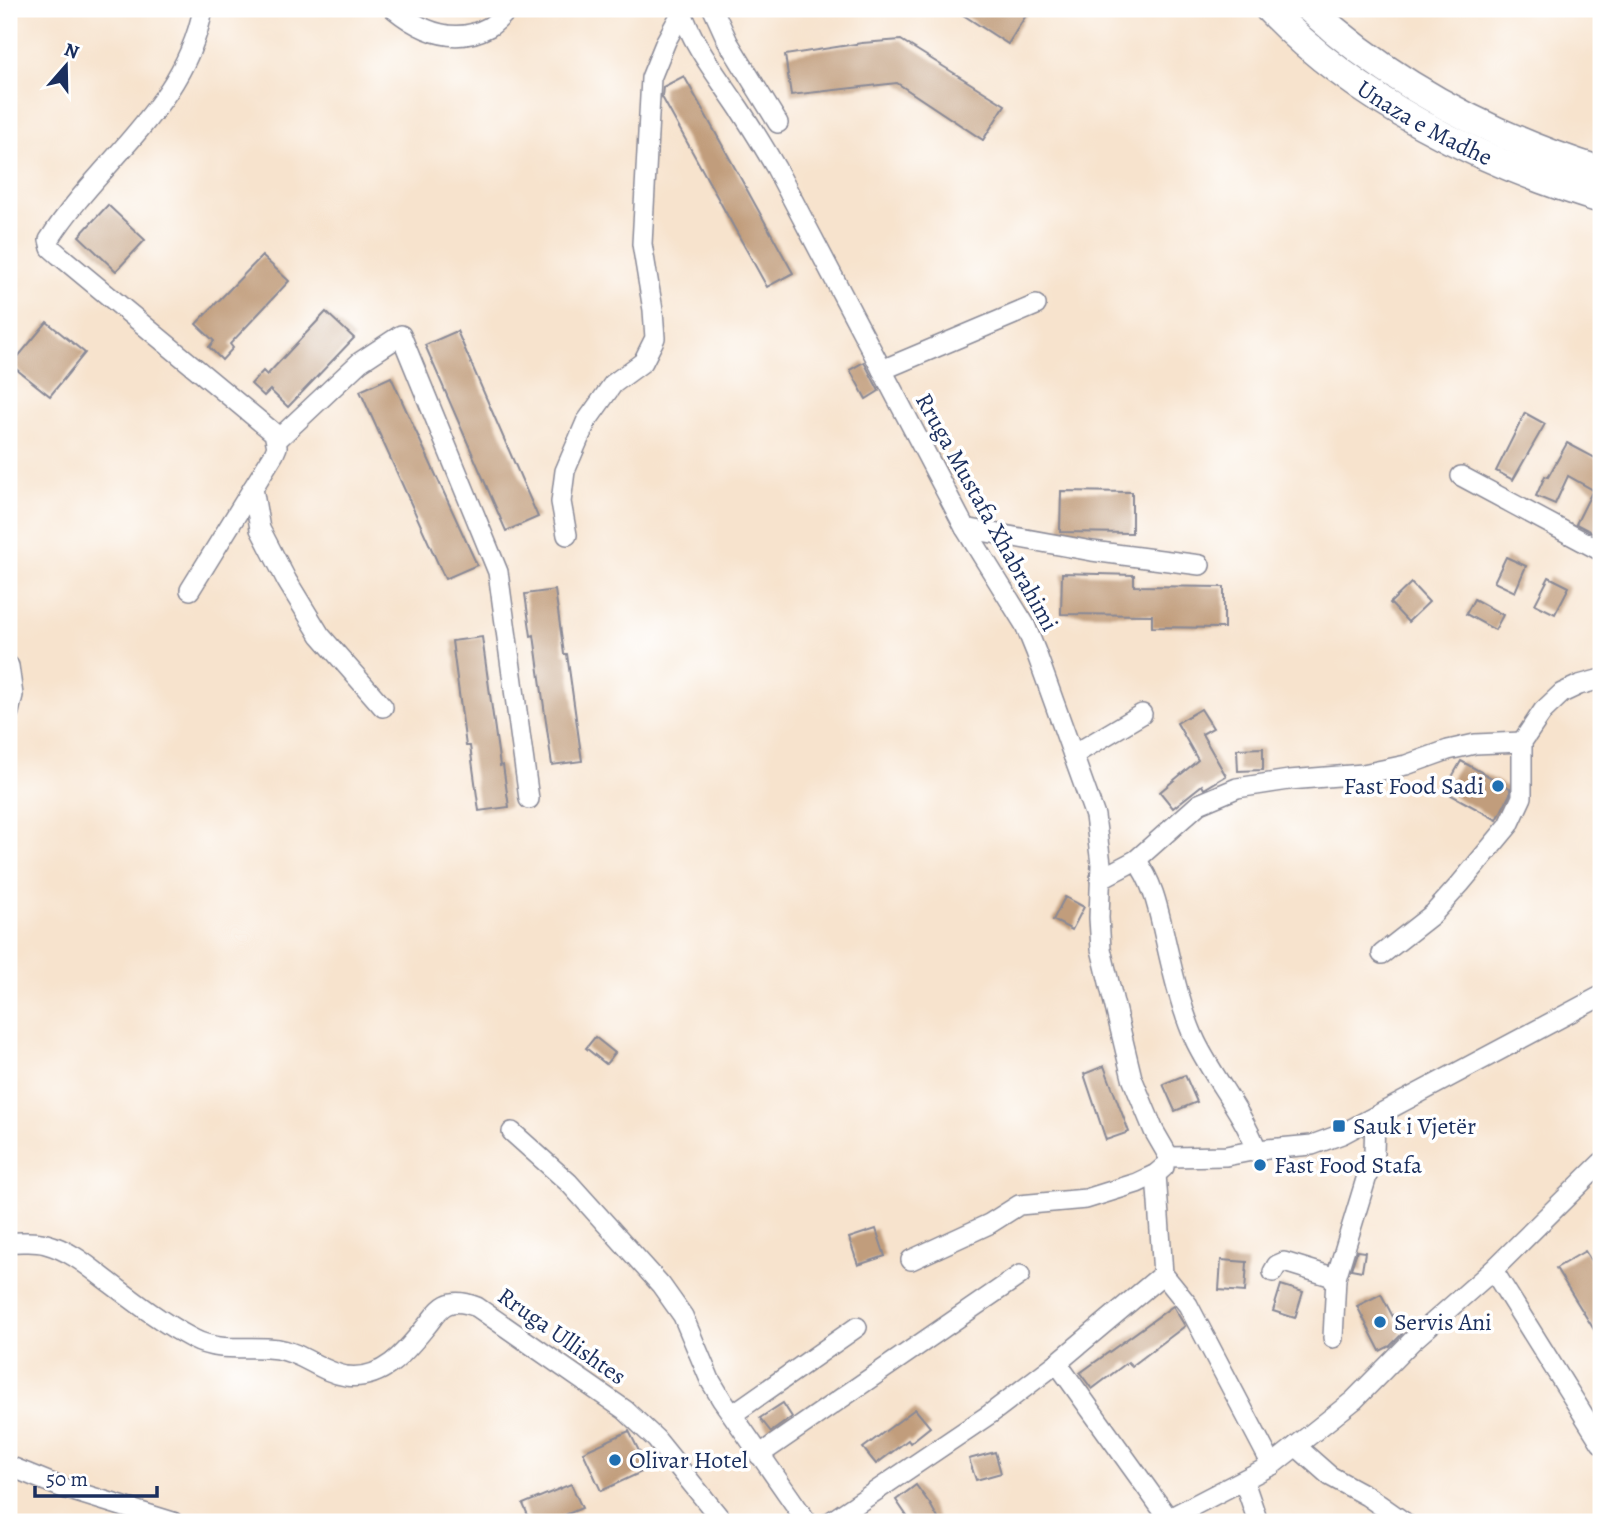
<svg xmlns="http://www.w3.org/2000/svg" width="1610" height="1531" font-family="Alegreya,serif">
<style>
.building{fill:#c19d7b}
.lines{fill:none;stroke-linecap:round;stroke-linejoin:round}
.minor-casing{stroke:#898996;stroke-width:22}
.highway-casing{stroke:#898996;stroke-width:31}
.minor{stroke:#fff;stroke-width:19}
.highway{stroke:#fff;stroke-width:28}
.poi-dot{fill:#1f6fb2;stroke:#fff;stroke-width:2.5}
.labels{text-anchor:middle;stroke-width:7;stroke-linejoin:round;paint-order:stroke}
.street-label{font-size:24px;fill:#1b2f5e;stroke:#fff}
.poi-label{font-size:24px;fill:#1b2f5e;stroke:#fff;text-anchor:start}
</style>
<rect width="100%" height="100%" fill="#fff"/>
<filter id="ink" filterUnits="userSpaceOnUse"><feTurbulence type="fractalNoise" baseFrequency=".0143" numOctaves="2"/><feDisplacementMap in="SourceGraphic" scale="14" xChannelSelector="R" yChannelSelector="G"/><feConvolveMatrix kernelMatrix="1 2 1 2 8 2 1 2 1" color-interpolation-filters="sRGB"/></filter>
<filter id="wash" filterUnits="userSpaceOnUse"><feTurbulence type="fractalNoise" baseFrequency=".00686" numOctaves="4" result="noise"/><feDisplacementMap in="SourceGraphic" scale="28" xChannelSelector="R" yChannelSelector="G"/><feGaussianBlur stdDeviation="1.57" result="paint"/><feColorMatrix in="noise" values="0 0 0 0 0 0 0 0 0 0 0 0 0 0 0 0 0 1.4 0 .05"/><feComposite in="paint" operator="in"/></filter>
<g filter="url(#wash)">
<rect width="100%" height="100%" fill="#f7e3cd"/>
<g id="blocks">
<!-- building -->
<g class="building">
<path d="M954 9H1030L1008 44Z"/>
<path d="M901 40 1005 105 983 140 897 83 791 95 785 55 862 43Z"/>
<path d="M684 76 793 273 767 287 662 97 663 87Z"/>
<path d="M108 205 145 240 116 271 79 236Z"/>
<path d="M262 256 289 281 230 344 233 348 222 360 209 347 214 341 196 324Z"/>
<path d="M326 312 354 338 288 407 270 390 264 396 251 384 263 371 267 375Z"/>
<path d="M47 322 85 353 50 396 11 365Z"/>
<path d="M457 331 538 517 506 531 425 345Z"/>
<path d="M864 362 879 391 866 399 850 370Z"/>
<path d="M391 377 477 565 445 579 360 391Z"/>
<path d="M1525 413 1545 424 1513 480 1496 471Z"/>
<path d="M1567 443 1601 461V527L1597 535 1576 524 1593 490 1568 476 1555 504 1536 496 1545 476 1548 477Z"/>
<path d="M1061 491 1132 492V533L1060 532Z"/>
<path d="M1506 557 1526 566 1515 592 1494 582Z"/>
<path d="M1062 573 1134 575V586L1224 587V628L1152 627V615L1061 614Z"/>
<path d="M1549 577 1569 587 1555 614 1535 604Z"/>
<path d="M1411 583 1429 602 1408 622 1390 603Z"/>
<path d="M555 590 564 654H567L582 761 552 765 534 635 531 636 525 594Z"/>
<path d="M1474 599 1503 615 1495 630 1466 614Z"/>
<path d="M482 637 500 766 503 765 509 807 479 811 470 746H466L452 641Z"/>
<path d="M1201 709 1213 728 1202 734 1226 776 1204 789 1202 785 1173 808 1160 792 1198 760 1177 723Z"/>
<path d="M1263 748V770L1238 771 1237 749Z"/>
<path d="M1461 761 1510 788V794L1497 820 1444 791Z"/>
<path d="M1065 897 1084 907 1072 930 1053 920Z"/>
<path d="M595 1037 615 1053 606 1064 586 1048Z"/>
<path d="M1104 1066 1129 1132 1106 1140 1084 1074Z"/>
<path d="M1185 1075 1197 1102 1175 1111 1163 1084Z"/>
<path d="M876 1229 885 1256 858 1265 849 1238Z"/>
<path d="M1357 1251 1365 1252 1362 1271 1351 1269Z"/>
<path d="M1585 1251 1601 1277V1341L1556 1268Z"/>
<path d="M1221 1260 1247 1262 1245 1292 1219 1290Z"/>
<path d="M1281 1285 1303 1292 1295 1318 1273 1311Z"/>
<path d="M1381 1294 1402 1334 1390 1346 1380 1351 1357 1306Z"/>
<path d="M1173 1306 1185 1326 1132 1366 1128 1362 1092 1389 1080 1373Z"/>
<path d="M783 1403 792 1417 771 1432 760 1418Z"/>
<path d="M915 1409 930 1427 910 1443 908 1440 876 1464 863 1448Z"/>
<path d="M629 1431 648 1469 601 1491 583 1452Z"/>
<path d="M995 1452 1001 1473 976 1480 969 1459Z"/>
<path d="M571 1484 582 1508 548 1522H531L523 1504Z"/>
<path d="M916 1485 930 1504 940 1522H911L896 1500Z"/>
</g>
</g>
</g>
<g filter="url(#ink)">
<use href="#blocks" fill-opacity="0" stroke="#898996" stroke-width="2"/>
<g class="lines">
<!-- minor casing -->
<g class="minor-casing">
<g id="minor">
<path d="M394 9C421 31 454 46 489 27 496 23 503 14 509 9"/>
<path d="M681 9C692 43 713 70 732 98 748 121 762 144 776 168L965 528 1025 625 1036 652 1095 816 1101 864 1099 918 1101 949 1132 1078 1154 1131 1169 1157"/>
<path d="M713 9 728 42 778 123"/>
<path d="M882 370 1036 305"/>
<path d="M277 440 360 362 401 335 498 572 529 799"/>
<path d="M1461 476 1601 551"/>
<path d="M253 488 260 529 287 581 320 635 383 707"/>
<path d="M965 528 1092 551 1200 565"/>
<path d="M567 535 561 502 565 471 586 422 613 384 643 362 655 338 653 310 642 244 651 78 666 41 677 21 683 15"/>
<path d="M190 590 274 454 277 447 274 433 59 255 51 248 49 240C98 162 185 106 203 9"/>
<path d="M9 666 13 695 9 712"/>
<path d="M1073 755 1142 714"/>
<path d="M1136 860C1153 882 1158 908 1164 934 1172 969 1181 1010 1196 1042 1214 1079 1242 1111 1257 1150"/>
<path d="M1100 879 1136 860 1199 804 1237 788 1289 780 1363 774 1406 765 1448 750 1475 744 1522 742"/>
<path d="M1382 954 1433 914 1460 884 1509 825 1522 797V742L1543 711 1562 693 1579 685 1601 679"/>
<path d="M512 1132 569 1183 661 1285 683 1316 710 1380 722 1400 807 1522"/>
<path d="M1169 1157 1226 1156 1257 1150 1312 1145 1342 1134 1601 996"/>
<path d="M1156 1174 1163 1274 1188 1305 1272 1465"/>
<path d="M9 1242C21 1243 34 1240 46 1244 69 1250 87 1265 105 1279 134 1301 162 1323 193 1339 219 1353 250 1345 278 1349 303 1353 321 1372 346 1376 384 1381 407 1350 428 1324 433 1318 438 1309 446 1305 456 1300 467 1303 477 1307L625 1410 656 1439 723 1522"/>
<path d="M911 1260 989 1224 1019 1205 1086 1199 1137 1183 1156 1174 1164 1167"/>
<path d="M1493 1270 1601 1443"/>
<path d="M1273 1272 1277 1265 1284 1262 1336 1278"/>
<path d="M1333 1338 1336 1278 1374 1153 1375 1117"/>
<path d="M1057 1363 1169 1519"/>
<path d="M733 1414 857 1327"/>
<path d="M1296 1446 1330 1476 1367 1496 1404 1522"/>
<path d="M759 1455 1020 1275"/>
<path d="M9 1466 63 1488 173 1522"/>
<path d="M1244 1481 1258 1522"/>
<path d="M830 1522 990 1414 1057 1363 1163 1274"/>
<path d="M1162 1522 1272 1465 1354 1400 1412 1341 1493 1270 1601 1163"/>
</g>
</g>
<!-- highway casing -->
<g class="highway-casing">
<g id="highway">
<path id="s1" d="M1269 9C1357 101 1481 163 1601 199"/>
<path d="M1310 9C1394 86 1493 137 1601 171"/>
</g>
</g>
<!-- minor -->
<use href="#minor" class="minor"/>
<!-- highway -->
<use href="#highway" class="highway"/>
</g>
</g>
<!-- markers -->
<g class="poi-dot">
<circle cx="1498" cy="786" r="7"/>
<rect x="1332" y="1119" width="14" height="14" rx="3.5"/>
<circle cx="1260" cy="1165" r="7"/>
<circle cx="1380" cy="1322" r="7"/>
<circle cx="615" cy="1460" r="7"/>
</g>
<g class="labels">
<!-- street labels -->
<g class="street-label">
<text dy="8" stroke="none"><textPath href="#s1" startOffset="194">Unaza e Madhe</textPath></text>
<text transform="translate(987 512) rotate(61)" y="8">Rruga Mustafa Xhabrahimi</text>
<text transform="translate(562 1336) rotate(35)" y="8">Rruga Ullishtes</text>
</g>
<!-- poi labels -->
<g class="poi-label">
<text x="1484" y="794" text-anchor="end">Fast Food Sadi</text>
<text x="1353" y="1134">Sauk i Vjetër</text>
<text x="1274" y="1173">Fast Food Stafa</text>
<text x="1394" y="1330">Servis Ani</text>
<text x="629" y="1468">Olivar Hotel</text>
</g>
</g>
<!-- margin -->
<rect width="1610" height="1531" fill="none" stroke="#fff" stroke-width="35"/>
<!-- north arrow -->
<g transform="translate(66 66) rotate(20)" stroke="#ffffff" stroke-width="5" paint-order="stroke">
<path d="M0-5L12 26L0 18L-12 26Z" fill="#1b2f5e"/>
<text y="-10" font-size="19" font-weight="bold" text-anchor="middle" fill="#1b2f5e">N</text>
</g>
<!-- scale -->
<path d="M35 1486v10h122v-10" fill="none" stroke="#1b2f5e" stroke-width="3.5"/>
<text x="46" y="1486" font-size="21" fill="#1b2f5e" stroke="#ffffff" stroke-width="5" paint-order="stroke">50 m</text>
</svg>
